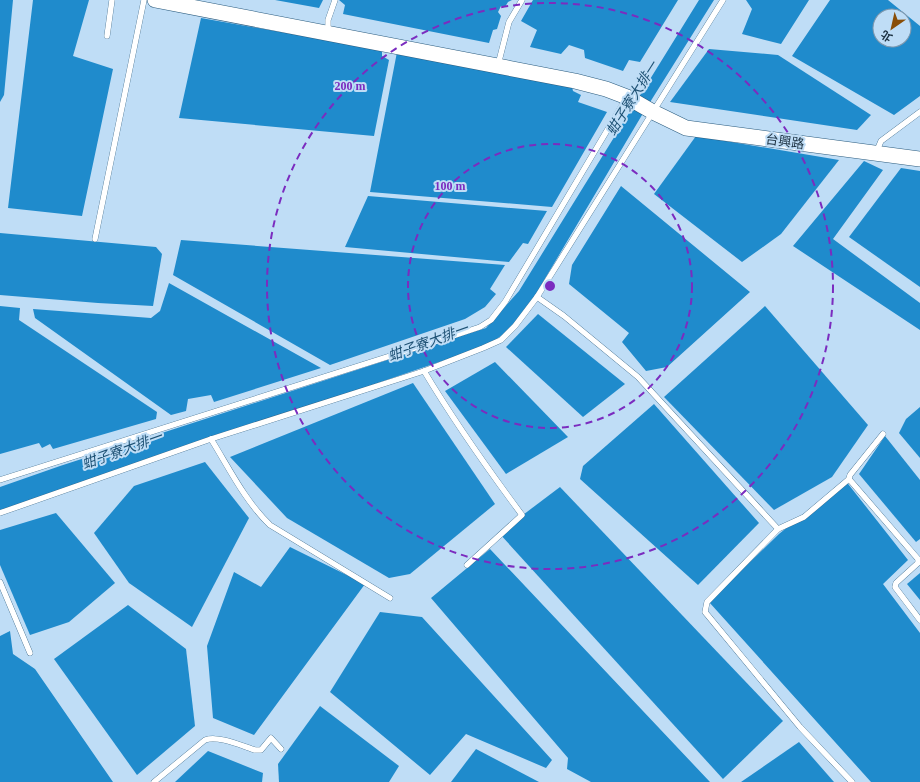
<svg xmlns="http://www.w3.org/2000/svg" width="920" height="782" font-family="'Times New Roman','Noto Sans TC',serif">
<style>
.water{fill:#1f8bcc;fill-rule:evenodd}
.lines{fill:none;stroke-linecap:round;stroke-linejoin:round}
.lane-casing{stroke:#2a5b7e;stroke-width:6}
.secondary-casing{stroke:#2a5b7e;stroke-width:16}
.lane{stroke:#fff;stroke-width:5.5}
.secondary{stroke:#fff;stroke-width:15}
.ring{fill:none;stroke:#7b2cbf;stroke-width:2;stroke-dasharray:7 5}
.labels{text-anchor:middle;stroke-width:4;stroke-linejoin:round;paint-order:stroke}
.street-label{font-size:13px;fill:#1c3141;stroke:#bfddf6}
.water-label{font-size:14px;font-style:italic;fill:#1e5174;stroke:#bfddf6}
.centre{fill:#7b2cbf;stroke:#bfddf6;stroke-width:2}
.ring-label{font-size:12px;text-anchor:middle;font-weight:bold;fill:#7b2cbf;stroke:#bfddf6;stroke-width:4;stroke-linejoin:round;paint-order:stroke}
</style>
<rect width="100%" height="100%" fill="#bfddf6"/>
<!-- water -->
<g class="water">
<path d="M0 0H13L4 95 0 102Z"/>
<path d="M33 0H89L73 56 113 69 82 216 8 208Z"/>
<path d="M275 0H323L319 8Z"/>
<path d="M339 0H512L508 2 505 7 501 6 498 12 501 16 497 29 493 30 489 43 343 14 345 5Z"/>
<path d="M533 0H678L640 62 629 60 623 71 585 58 584 50 569 45 561 54 530 47 537 30 521 21Z"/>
<path d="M699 0H714L642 115 530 304 510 330 486 346 0 512V487L60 466 486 328 519 291Z"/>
<path d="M746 0H809L781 44 742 34 752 9Z"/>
<path d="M830 0H888L920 26V96L894 115 792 56ZM880 16H904V40H880Z"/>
<path d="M201 18 382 50V56L389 60 374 136 179 118Z"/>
<path d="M709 49 778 55 871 115 857 130 670 102Z"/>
<path d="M397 52 572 87 573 91 581 95 578 102 607 112 552 207 370 192Z"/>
<path d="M696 136 839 160 781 234 742 262 654 194Z"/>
<path d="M864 161 883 170 833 239 920 303V330L793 246Z"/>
<path d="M901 168 920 171V287L849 237Z"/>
<path d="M621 186 750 292 667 367 646 371 622 342 629 333 569 284 572 265Z"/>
<path d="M368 196 547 211 528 244 523 243 509 262 345 247Z"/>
<path d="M0 233 156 247 162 254 153 306 98 303 0 295Z"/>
<path d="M181 240 505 265 490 289 496 294 485 307 465 319 330 365 173 275Z"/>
<path d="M169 283 321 368 214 402 211 395 188 399 186 411 171 415 35 318 33 309 151 318 160 311Z"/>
<path d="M0 306 20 308 19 320 157 412 156 419 53 449 50 444 42 448 39 443 0 454Z"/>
<path d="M765 306 868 425 832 477 774 510 664 397Z"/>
<path d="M538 314 625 384 583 417 506 347Z"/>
<path d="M495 362 568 437 506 474 445 391Z"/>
<path d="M413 383 495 504 410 574 389 578 287 518 230 457Z"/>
<path d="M654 404 759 523 698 585 580 479 583 466Z"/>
<path d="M920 407V458L899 433 906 419Z"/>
<path d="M885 436 920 480V539L916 542 859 474Z"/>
<path d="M205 462 249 518 192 627 129 583 94 533 134 486Z"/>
<path d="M845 480 908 560 883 584 920 633V782H871L709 602 779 534Z"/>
<path d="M560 487 783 721 723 779 499 533Z"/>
<path d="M56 513 115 583 69 622 30 635 0 565V530Z"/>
<path d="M290 547 365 584 254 735 213 718 207 646 234 572 261 587Z"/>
<path d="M490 549 710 782H591L567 769 568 758 431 598Z"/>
<path d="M920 573V600L907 584Z"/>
<path d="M128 605 186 649 195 726 137 775 54 659Z"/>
<path d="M380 612 422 617 552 760 546 768 466 734 430 775 330 692Z"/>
<path d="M10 631 13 654 35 669 113 782H0V636Z"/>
<path d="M320 706 399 766 389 782H279L278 764Z"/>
<path d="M799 742 834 782H741Z"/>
<path d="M476 749 539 782H451Z"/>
<path d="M208 751 263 773 262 782H175Z"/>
</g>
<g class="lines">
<!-- lane casing -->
<g class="lane-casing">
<g id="lane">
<path d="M328 33V20L335 0"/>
<path d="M107 36 112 0"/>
<path d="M498 65 509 22 522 0"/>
<path d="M876 153 881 141 920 112"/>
<path d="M95 239 144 0"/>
<path d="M537 297 564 316 638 377 778 529 804 517 849 479"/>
<path d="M424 371C454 421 487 468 522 515L467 565"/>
<path d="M883 434 850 475 849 479 918 559V563L896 583 895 587 920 620"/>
<path d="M211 439C229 468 245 501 270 525L390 598"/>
<path d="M0 480 453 336 480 327 491 320 505 302 627 97"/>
<path d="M0 513 211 439 424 371 483 348 501 340 515 326 537 297 723 0"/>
<path d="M778 529 707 602 705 612 800 727 852 782"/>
<path d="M0 582 30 653"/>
<path d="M154 782 205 740C218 735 242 746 255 750H261L271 738 281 749"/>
</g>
</g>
<!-- secondary casing -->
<g class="secondary-casing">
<path id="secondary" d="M155 0 575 81 606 89 627 97 653 112 686 128 920 159"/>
</g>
<!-- lane -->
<use href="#lane" class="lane"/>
<!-- secondary -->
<use href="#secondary" class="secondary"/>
</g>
<!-- distance rings -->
<g class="ring">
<circle cx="550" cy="286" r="142"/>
<circle cx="550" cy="286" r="283"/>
</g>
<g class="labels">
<!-- street labels -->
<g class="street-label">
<text transform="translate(785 141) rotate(8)" y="5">台興路</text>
</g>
<!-- water labels -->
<g class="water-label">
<text transform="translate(632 98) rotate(-58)" y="5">蚶子寮大排一</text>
<text transform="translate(428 342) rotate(-20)" y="5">蚶子寮大排一</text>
<text transform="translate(122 450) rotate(-20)" y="5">蚶子寮大排一</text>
</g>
</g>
<circle cx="550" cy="286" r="6" class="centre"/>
<g class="ring-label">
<text x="350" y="90">200 m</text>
<text x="450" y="190">100 m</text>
</g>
<!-- north arrow -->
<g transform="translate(892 28) rotate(214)"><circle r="19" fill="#bfddf6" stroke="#7e98ae"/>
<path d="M0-3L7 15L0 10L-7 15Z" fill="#894e08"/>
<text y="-6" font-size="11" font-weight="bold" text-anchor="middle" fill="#1c3141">北</text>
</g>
</svg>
